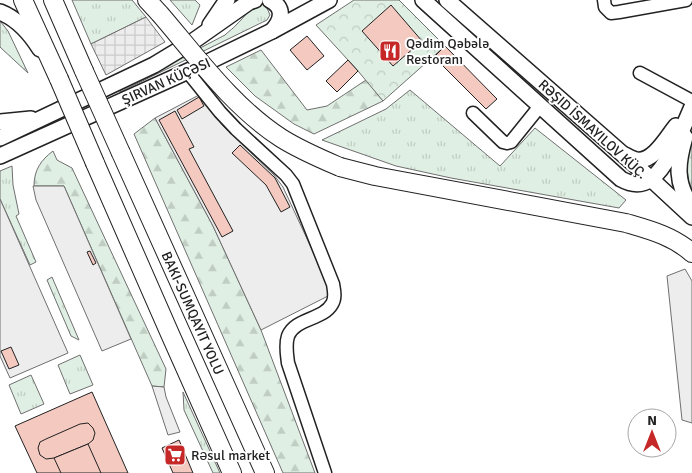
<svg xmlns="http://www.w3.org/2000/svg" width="692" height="473" font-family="Signika,sans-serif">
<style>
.grass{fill:url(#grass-tufts);stroke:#6f6f6f}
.forest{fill:url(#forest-firs);stroke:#6f6f6f}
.park{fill:url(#park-crowns);stroke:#6f6f6f}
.parking{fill:#ededed;stroke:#6f6f6f}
.plaza{fill:url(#plaza-grid);stroke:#6f6f6f}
.building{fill:#f3c9c0;stroke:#222}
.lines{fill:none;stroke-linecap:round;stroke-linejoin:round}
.minor-casing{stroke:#222;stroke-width:15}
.major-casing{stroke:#222;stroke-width:18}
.highway-casing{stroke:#222;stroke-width:20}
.minor{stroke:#fff;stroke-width:12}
.major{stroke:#fff;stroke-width:15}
.highway{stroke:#fff;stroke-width:18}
.highway-bridge-casing{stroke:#222;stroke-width:20;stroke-linecap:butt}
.highway-bridge{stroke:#fff;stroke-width:18}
.labels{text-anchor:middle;stroke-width:4;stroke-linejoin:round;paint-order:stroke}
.poi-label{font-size:14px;fill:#222;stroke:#fff;text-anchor:start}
.street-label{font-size:14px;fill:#222;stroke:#fff}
</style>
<defs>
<pattern id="grass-tufts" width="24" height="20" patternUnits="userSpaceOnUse" patternTransform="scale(1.25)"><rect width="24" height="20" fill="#e0efe3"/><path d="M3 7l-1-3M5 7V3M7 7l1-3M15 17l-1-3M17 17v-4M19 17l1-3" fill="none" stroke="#c0cdc2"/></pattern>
<pattern id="forest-firs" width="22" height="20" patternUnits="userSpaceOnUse" patternTransform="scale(1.25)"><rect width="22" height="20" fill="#e0efe3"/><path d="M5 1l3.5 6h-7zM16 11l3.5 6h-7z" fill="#c0cdc2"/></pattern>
<pattern id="park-crowns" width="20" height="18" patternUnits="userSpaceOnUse" patternTransform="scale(1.25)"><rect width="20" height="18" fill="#e0efe3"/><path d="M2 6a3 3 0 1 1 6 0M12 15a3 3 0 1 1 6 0" fill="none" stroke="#c0cdc2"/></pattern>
<pattern id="plaza-grid" width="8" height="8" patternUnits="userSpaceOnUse" patternTransform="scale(1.25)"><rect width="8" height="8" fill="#ededed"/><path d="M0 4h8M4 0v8" fill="none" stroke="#cbcbcb"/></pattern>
</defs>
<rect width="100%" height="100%" fill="#fff"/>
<!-- grass -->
<g class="grass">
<path d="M72 0H132L146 17 91 44Z"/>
<path d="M170 0H195L200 5 192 25Z"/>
<path d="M262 4 267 8 270 15 267 20 120 92V90L225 35C229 31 234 28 237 24 245 17 251 5 262 4Z"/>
<path d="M0 21 8 31 28 73 0 47Z"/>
<path d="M410 90 500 166 535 128 626 200 619 208 451 178 396 166 322 140 386 109Z"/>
<path d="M12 166 13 185 19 214 16 216 36 262 30 265 0 199V171Z"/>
<path d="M52 277 79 340 71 336 47 280Z"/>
<path d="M80 355 93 385 70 394 58 365Z"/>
<path d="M31 375 44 404 21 414 9 385Z"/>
<path d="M183 392 220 473H213L184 410Z"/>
</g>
<!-- forest -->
<g class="forest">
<path d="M261 50 307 110 327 106 366 80 383 101 314 134 294 124 255 96 226 67Z"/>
<path d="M155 118 213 226 261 330 315 473H283L134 134Z"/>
<path d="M692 138V192L686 181 684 159Z"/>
<path d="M53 151 57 160 72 168 166 369 164 387 152 386 64 186H34C34 170 41 160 53 151Z"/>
</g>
<!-- park -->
<path class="park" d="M354 0H399L445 46 383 101 358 71 316 25Z"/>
<!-- parking -->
<g class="parking">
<path d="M199 95 223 126 274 175 283 187 328 284V296L261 330 213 226 155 118Z"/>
<path d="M33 186H64L131 339 102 351 36 200Z"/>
<path d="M0 199 68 353 10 378 0 356Z"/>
<path d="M685 269 692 281V423L682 420 667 276Z"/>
<path d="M152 386 164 387 166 397 180 432 168 435Z"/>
</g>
<!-- plaza -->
<path class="plaza" d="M146 17 165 42 106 75 91 44Z"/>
<!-- building -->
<g class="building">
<path d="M391 5 422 41 393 66 362 31Z"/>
<path d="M307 36 324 56 307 70 290 50Z"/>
<path d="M445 46 497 99 486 109 434 57Z"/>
<path d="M348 60 358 71 337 92 326 81Z"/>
<path d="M199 97 204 106 182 119 177 110Z"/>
<path d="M175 111 194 147 189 149 233 231 222 237 159 120Z"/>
<path d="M240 145 275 178 290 207 281 212 266 185 232 153Z"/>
<path d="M90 251 96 263 93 265 87 252Z"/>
<path d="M11 347 19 365 9 369 1 351Z"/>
<path d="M92 392 128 473H37L15 426Z"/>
<path d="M88 423 93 428 95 433 93 440 88 444 54 458 46 459 40 455 38 448 40 442 46 439 80 424Z"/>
<path d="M179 440 193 473H173L162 448Z"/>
<path d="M88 444 101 473H61L54 458Z"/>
</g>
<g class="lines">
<!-- minor casing -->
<g class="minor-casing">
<g id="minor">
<path d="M604 0 605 7 611 13 619 12 686 0"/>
<path d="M187 71 220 112 236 129 286 175 293 184 333 284C334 290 336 298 332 304 323 320 295 318 288 336 285 345 287 354 288 363L325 473"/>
<path d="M640 73 692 101"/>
<path d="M473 113 503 142 507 143 511 142 540 106"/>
</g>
</g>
<!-- major casing -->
<g class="major-casing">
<g id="major">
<path d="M270 0C285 8 282 20 272 31"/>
<path d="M423 0 621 179C630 184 641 186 651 179 668 167 683 127 692 107"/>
<path d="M447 0 651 179 692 217"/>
<path d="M0 12C18 19 30 33 40 49"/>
<path d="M210 25 227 0"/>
<path d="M0 122 31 119"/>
<path d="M685 137C677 164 675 183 692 207"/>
<path d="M0 138 154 65 192 42 249 2 255 0"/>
<path d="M625 155C628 157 633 159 636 160 653 163 667 137 676 126"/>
<path d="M0 156 206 63 272 31 329 0"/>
</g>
</g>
<!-- highway casing -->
<g class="highway-casing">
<g id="highway">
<path d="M23 0 59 79"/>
<path d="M53 0 84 71"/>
<path d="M147 0 160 14"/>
<path d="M121 153 265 473"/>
<path d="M95 163 170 334 232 473"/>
<path d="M340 167 375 176 626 223C650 230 673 236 692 253"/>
</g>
</g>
<!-- minor -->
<use href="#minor" class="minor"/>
<!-- major -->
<use href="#major" class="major"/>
<!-- highway -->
<use href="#highway" class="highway"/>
<!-- highway-bridge casing -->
<g class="highway-bridge-casing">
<g id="highway-bridge">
<path d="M160 14C197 57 233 107 281 138 300 150 319 158 340 167"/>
<path d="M84 71 121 153"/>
<path d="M59 79 95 163"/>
</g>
</g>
<!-- highway-bridge -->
<use href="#highway-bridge" class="highway-bridge"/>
</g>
<!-- icons -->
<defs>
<g id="restaurant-square" transform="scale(1.125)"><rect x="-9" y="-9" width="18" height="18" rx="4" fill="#c62828" stroke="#fff"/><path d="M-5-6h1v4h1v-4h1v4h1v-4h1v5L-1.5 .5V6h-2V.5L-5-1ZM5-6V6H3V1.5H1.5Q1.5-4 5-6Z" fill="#fff"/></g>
<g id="supermarket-square" transform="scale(1.125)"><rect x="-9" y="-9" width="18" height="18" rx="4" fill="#c62828" stroke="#fff"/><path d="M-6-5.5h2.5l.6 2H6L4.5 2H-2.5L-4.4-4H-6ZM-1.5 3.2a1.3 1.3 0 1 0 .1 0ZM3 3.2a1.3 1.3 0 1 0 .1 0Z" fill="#fff"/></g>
</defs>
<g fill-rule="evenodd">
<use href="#restaurant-square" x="390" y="51"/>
<use href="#supermarket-square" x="175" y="455"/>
</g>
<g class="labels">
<!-- poi labels -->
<g class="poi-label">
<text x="406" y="48">Qədim Qəbələ<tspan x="406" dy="16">Restoranı</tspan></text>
<text x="191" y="460">Rәsul market</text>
</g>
<!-- street labels -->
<g class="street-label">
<text transform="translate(166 81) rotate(-24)" y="5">ŞIRVAN KÜÇƏSI</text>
<text transform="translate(593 129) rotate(42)" y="5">RƏŞID İSMAYILOV KÜÇ.</text>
<text transform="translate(193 313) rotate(66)" y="5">BAKI-SUMQAYIT YOLU</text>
</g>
</g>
<!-- north arrow -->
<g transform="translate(652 433)"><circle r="24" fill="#ffffff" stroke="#a7a7a7"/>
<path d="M0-4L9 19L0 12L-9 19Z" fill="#c62828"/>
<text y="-8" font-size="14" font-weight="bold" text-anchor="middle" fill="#222222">N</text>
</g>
</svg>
